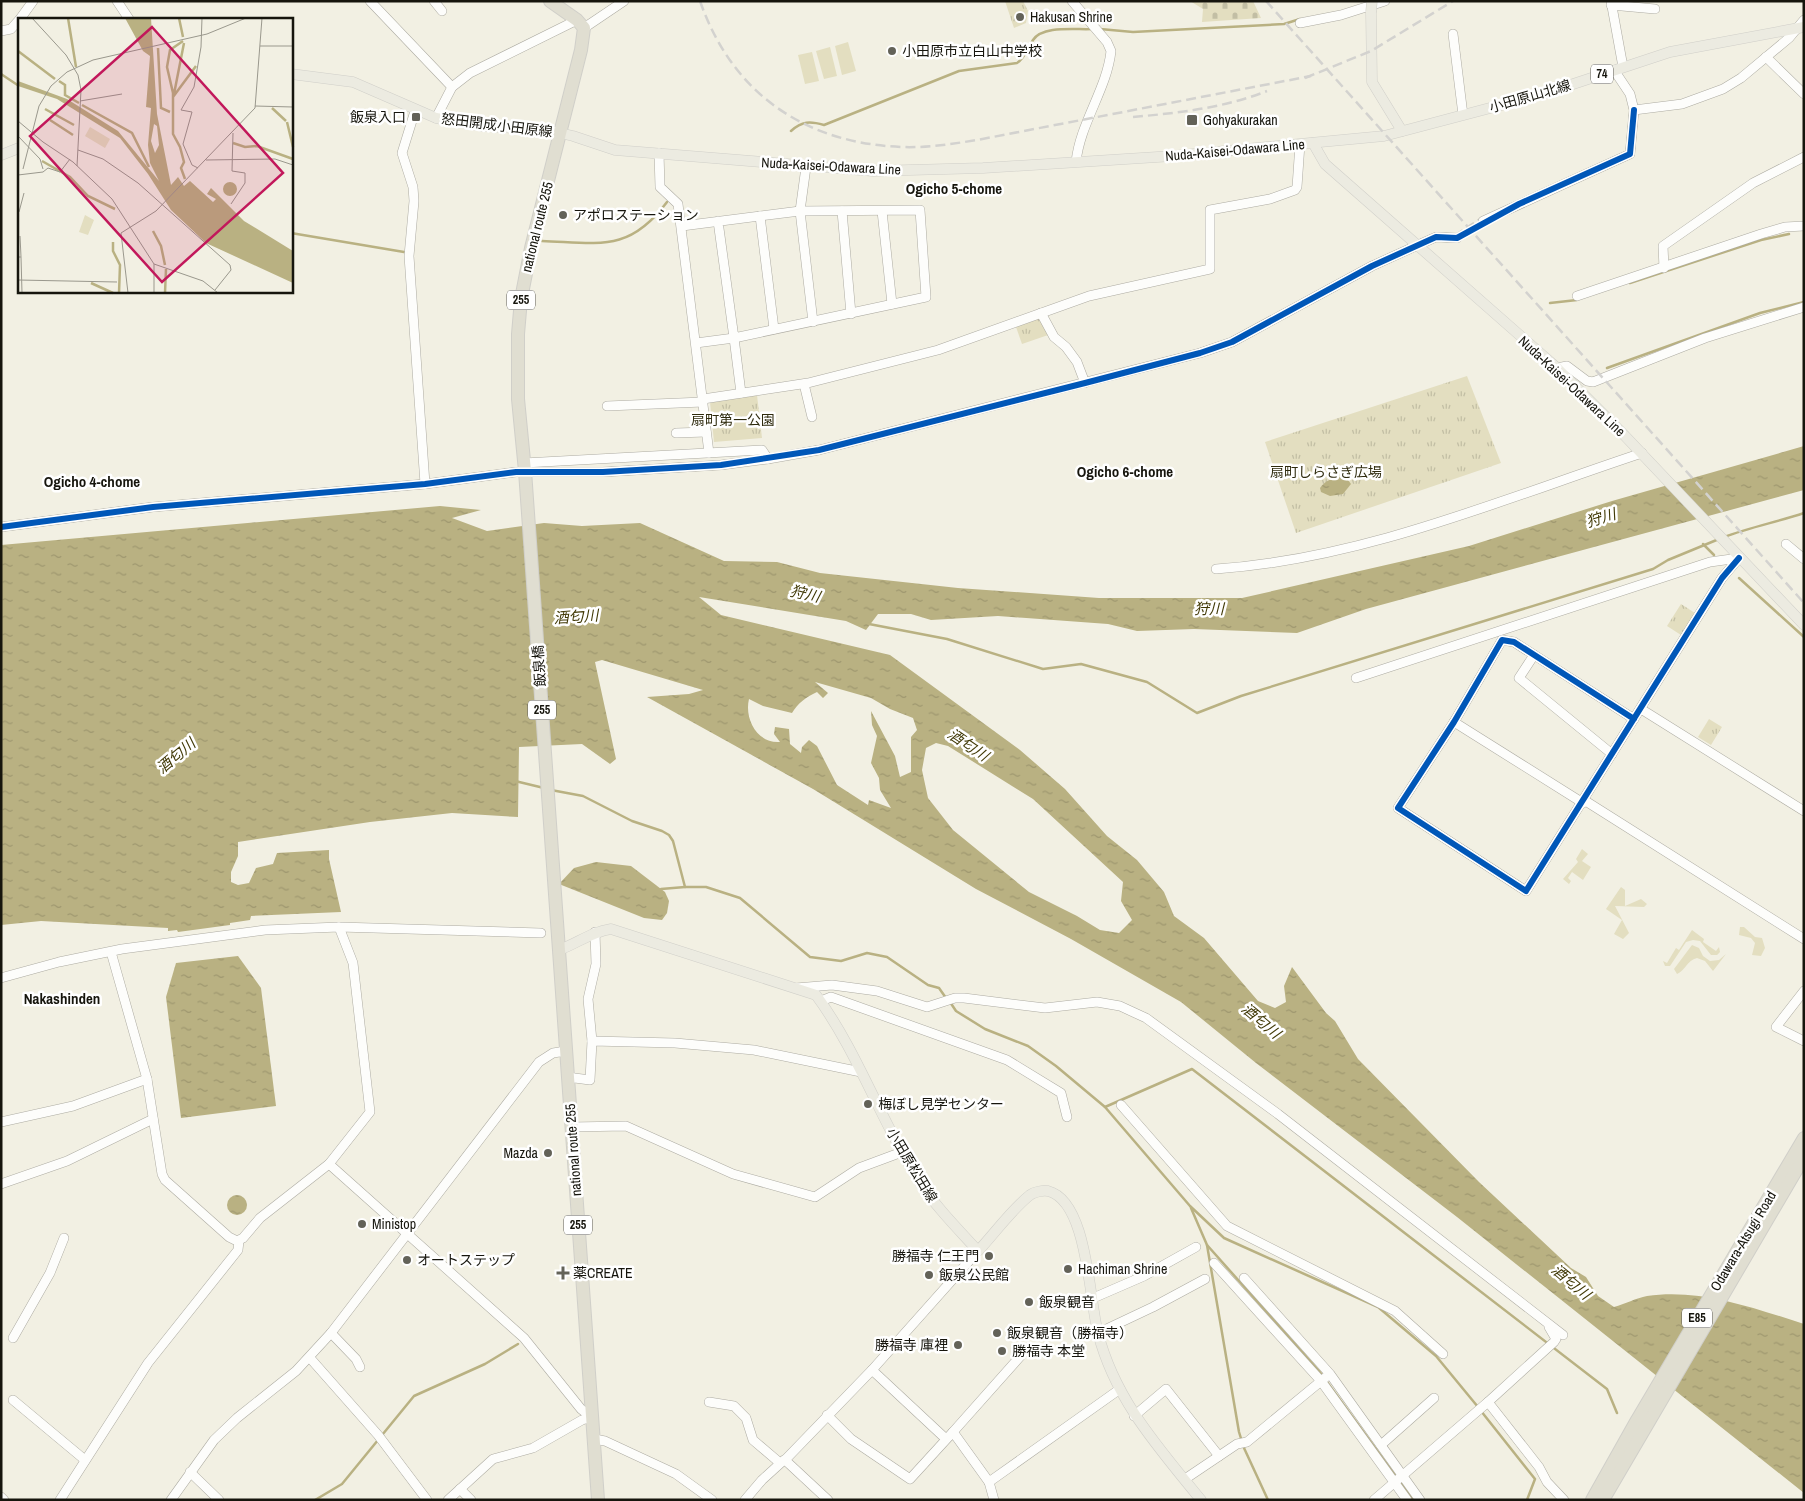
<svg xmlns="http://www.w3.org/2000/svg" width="1805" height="1501" font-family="'Archivo Narrow','Noto Sans JP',sans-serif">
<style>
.grass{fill:#e3dec0}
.cemetery{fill:url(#cemetery-stones)}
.park{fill:url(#park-tufts)}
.water{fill:url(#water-ripples);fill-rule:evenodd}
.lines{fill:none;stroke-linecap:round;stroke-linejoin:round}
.stream{stroke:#b9b182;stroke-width:2.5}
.minor-tunnel{stroke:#d1cfc3;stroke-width:9;stroke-dasharray:9 4.5;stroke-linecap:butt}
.minor-casing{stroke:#adaba2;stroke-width:10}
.major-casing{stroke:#d0cfc9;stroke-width:11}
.highway-casing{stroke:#d0cfc9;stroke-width:14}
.minor{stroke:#fdfdfb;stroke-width:9}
.major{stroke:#ecebe1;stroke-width:10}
.highway{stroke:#e0ded1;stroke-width:12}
.rail{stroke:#d3d2cf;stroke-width:2.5;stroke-dasharray:10 5;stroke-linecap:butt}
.major-bridge-casing{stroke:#d0cfc9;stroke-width:11;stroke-linecap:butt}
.major-bridge{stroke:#ecebe1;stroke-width:10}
.cycleway-casing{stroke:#fff;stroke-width:9}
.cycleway{stroke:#0057b8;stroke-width:6}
.poi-dot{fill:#636258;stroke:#fff;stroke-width:2}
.labels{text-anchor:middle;stroke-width:5;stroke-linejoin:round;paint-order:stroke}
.shield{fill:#fff;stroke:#5c5b56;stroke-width:1}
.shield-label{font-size:12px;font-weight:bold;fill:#16150d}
.poi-label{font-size:14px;fill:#16150d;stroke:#fff;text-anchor:start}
.street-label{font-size:14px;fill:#16150d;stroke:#fff}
.park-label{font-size:14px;fill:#2f2b0e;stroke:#fff}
.neighbourhood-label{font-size:15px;font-weight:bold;fill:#16150d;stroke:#fff}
.water-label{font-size:15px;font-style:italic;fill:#413906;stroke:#fff}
.inset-river{fill:none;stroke:#b9b182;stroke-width:2.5}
.inset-road{fill:none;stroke:#9a988d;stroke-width:1}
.view{fill:#c2185b;fill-opacity:0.15;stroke:#c2185b;stroke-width:2.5}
.inset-edge{fill:none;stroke:#16150d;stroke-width:2.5}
</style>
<defs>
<pattern id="cemetery-stones" width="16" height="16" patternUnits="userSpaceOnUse" patternTransform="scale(1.25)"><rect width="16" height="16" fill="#e3dec0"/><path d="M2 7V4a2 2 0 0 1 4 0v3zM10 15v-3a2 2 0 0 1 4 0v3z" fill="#c2bea4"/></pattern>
<pattern id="park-tufts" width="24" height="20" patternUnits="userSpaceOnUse" patternTransform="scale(1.25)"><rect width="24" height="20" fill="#e3dec0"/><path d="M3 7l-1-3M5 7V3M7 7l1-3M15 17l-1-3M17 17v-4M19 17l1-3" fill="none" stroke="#c2bea4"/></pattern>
<pattern id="water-ripples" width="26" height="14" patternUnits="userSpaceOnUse" patternTransform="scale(1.25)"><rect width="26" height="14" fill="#b9b182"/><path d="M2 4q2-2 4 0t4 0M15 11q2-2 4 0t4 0" fill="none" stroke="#9e976f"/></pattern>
</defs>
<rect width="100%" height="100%" fill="#f2f0e3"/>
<!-- grass -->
<g class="grass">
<path d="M848 42 856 71 842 75 835 46Z"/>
<path d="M830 47 837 76 824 79 816 51Z"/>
<path d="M812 52 819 81 805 84 798 55Z"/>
<path d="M1582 849 1588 854 1582 861 1591 867 1583 880 1572 872 1568 878 1571 881 1569 884 1563 879 1578 862 1576 859Z"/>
<path d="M1621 887 1625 890V906L1641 899 1647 904 1644 907 1615 906 1629 933 1623 939 1614 934 1622 920 1606 909Z"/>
<path d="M1740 927H1744L1755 937 1762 938 1765 948 1761 956 1752 955 1755 943 1751 938 1739 935Z"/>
<path d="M1692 930 1704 939 1703 942 1716 951 1719 947 1720 952 1717 955H1711L1700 941 1693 940 1686 942 1670 966H1665L1663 961 1667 963 1676 948 1679 950Z"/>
<path d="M1692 945 1699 948 1703 956 1710 961 1719 960 1726 954 1713 971 1705 961 1697 958C1687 960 1685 971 1677 974L1674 969Z"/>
</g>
<!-- cemetery -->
<path class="cemetery" d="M1190 1H1253L1261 18 1202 22 1203 9Z"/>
<!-- park -->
<g class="park">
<path d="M1005 1H1023L1028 11 1026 23 1014 28Z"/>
<path d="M1042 316 1054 333 1022 344 1016 327Z"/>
<path d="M1467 376 1501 463 1296 533 1265 442Z"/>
<path d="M757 395 762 438 714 442 710 402Z"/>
<path d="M1681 604 1695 613 1681 635 1667 626Z"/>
<path d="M1709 719 1722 727 1711 745 1698 737Z"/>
</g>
<!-- water -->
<g class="water">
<path d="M1804 446V490L1366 609 1297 633 1194 629 1137 631 1108 624 998 616 931 620 911 614H878L866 630 846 621 699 597 721 615 890 655 1020 750 1065 789 1107 836 1137 860 1164 892 1174 916 1204 938 1258 1001 1275 1008 1286 1002 1284 986 1292 967 1326 1013 1335 1021 1358 1059 1479 1182 1571 1268 1586 1277 1598 1296 1614 1307C1625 1304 1636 1298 1647 1296 1699 1288 1754 1308 1804 1324V1493L1457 1217 1256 1063 1181 1002 1071 939 976 889 813 789 647 697 689 694 703 690 602 660 595 662 616 759 610 764 582 744 519 747 518 817 452 813 370 822 238 842V856L231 872V882L238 885 249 883 256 868 273 864 277 853 329 850V859L341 912 251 916 250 920 230 923V925L178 932 177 930 168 931V928L41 921 1 925V545L440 506 481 510 452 518 487 531 544 523 582 526 640 523 724 561 777 562 820 573 958 588 1099 598H1242L1469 546 1612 501ZM815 682 871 698 890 709 913 718 917 730 911 737V772L900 777 895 756 871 711 872 725 877 736 871 763 879 778 880 790 891 808 869 800 868 805 837 785 817 746 809 740 802 747 801 753 790 744 789 729 775 727 774 734 780 742C758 744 744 719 749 699L763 706 792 713C798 703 806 697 817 692L823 698 828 693ZM936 743 948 746 1033 799 1123 882 1121 901 1132 920 1119 933 1100 930 1077 916 1029 892 953 830 928 798 922 770 926 748Z"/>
<path d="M1342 477 1348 480 1351 484 1343 494 1330 496 1321 492 1320 488C1326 480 1332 478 1342 477Z"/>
<path d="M596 862 631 866 665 892 669 901 667 913 662 920 644 918 559 884 574 868Z"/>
<path d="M238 956 261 988 276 1106 181 1118 166 997 176 963Z"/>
<circle cx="237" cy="1205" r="10"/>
</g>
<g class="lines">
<!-- stream -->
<g class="stream">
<path d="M1100 29 1133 32 1284 24 1300 19"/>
<path d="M1 74 19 86"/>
<path d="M791 131C802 121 810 121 824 125L959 71 1017 63C1025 58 1028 48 1033 40 1043 25 1076 30 1092 29"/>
<path d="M291 233 404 252"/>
<path d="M542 241C599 243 629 253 667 202"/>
<path d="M1630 283 1761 240 1789 234"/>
<path d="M1550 303 1577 300"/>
<path d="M1607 368 1760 313 1804 302"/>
<path d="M1724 537C1751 527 1777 522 1804 513"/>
<path d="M1703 544 1714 555"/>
<path d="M1739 578 1804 637"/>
<path d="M869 624 947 639 1043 669 1081 664 1147 682 1197 713 1241 696 1653 569 1668 560 1719 539"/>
<path d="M515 781 544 788"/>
<path d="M551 790 583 796 632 821 662 831 669 835 673 841 685 887H706L740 898 810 957 841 961 867 953 887 957 928 985 939 988 946 998"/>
<path d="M661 889 685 887"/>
<path d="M950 1002 956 1011 985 1029 1028 1046 1056 1066 1105 1107 1190 1206 1224 1238 1378 1307 1436 1356 1478 1407"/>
<path d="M1105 1107 1192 1069 1607 1389 1617 1413"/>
<path d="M1191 1208 1207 1245 1239 1432 1244 1448 1268 1500"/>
<path d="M1207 1245 1319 1371 1413 1500"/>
<path d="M1481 1411 1535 1479 1527 1500"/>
<path d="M315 1500 342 1484 414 1396 485 1364 518 1344"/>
</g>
<!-- minor-tunnel -->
<path class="minor-tunnel" d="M1457 238 1483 221"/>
<!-- minor casing -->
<g class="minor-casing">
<g id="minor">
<path d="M117 1 129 19"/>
<path d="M370 1 452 87"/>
<path d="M434 1 442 11"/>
<path d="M1072 1 1107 42 1111 51C1107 89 1080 123 1076 162"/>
<path d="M1611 1 1623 67"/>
<path d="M1611 5 1655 9"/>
<path d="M20 19 33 1"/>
<path d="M1300 23 1341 15 1385 1"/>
<path d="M584 28 624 1"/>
<path d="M1 31 11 29 19 20"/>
<path d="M1453 34 1463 115"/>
<path d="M1766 57 1804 94"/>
<path d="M1614 70 1630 94 1634 110 1682 104 1723 89 1741 78 1789 38 1804 20"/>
<path d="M415 111 402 153 413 187 414 201 409 256 425 484"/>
<path d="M436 118 452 87 470 73 577 20"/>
<path d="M659 153 660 187 678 204 709 453"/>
<path d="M806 167 800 211 813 322"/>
<path d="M842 211 851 314"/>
<path d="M882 211 892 304"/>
<path d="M760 216 774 329"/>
<path d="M1483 221 1630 154 1634 110"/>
<path d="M682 226 800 211 920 210 926 297 734 338 718 221"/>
<path d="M1664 268 1663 246 1753 183 1804 157"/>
<path d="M1577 296 1761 234 1785 227 1804 226"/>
<path d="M1041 313 1054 337 1066 347 1077 362 1085 383"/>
<path d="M696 343 734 338 741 393"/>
<path d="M1557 368 1567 366 1587 381 1593 382 1705 338 1804 307"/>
<path d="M804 384 812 417"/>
<path d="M703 399 808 383 938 350 1089 296 1210 269V210L1270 199 1295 190 1297 187 1300 144"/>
<path d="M607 406 703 402"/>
<path d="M676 433 706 432"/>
<path d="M524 463 762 450 768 459"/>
<path d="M1 527 153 507 425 484 516 472H603L721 465 768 459 819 450 1200 353 1232 342 1372 266 1418 245 1436 237 1457 238"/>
<path d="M1786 544 1804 559"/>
<path d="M1216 569C1363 559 1503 499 1642 453"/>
<path d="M1534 655 1519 678 1612 754"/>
<path d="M1356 678 1710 562 1739 558"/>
<path d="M1641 709 1804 811"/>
<path d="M1634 719 1514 642 1502 640 1454 722 1398 808 1526 891 1722 578 1739 558"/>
<path d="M1454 722 1583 803"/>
<path d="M1584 800 1804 939"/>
<path d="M111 952 147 1079 162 1174 165 1180 229 1237 237 1241 243 1238 260 1218 329 1164 370 1112 353 963 339 927"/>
<path d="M1 978 59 962 122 949 265 930 339 927 541 933"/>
<path d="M796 988 832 985 877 991 927 1007 955 998H964L1045 1008 1097 1002 1120 1006 1146 1018 1278 1114 1563 1335"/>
<path d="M1804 991 1776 1027 1804 1041"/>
<path d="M821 1001 831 997 1007 1060 1061 1093 1067 1117"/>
<path d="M592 1041 588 999 596 964 595 932"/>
<path d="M567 1077 590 1080 592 1041 675 1043 754 1050 861 1072"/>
<path d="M1121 1105 1227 1226 1395 1311 1443 1354"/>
<path d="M1 1122 73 1106 147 1079"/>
<path d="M571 1127 626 1126 733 1174 815 1197 859 1168 902 1152"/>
<path d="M329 1164 524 1338 581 1409 591 1417"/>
<path d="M1 1184 67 1161 153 1119"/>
<path d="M1214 1263 1321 1381 1407 1500"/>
<path d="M1244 1278 1330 1374 1420 1500"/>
<path d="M1091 1299 1144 1276 1196 1247"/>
<path d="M331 1333 356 1359 360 1367"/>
<path d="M1098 1333 1153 1307 1205 1279"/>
<path d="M13 1338 50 1273 64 1238"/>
<path d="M310 1358 378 1435 427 1500"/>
<path d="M872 1370 946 1439"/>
<path d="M13 1400 85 1460"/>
<path d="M709 1402 734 1406 746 1418 753 1440 780 1463"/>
<path d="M1488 1402 1554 1342 1556 1339 1549 1327"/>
<path d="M827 1415 851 1439 910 1479 953 1432 989 1482 994 1500"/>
<path d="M1134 1416 1166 1389 1219 1456"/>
<path d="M953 1432 1025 1351"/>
<path d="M594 1439 605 1441 676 1474 712 1500"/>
<path d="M1381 1445 1434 1398"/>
<path d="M190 1472 219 1500"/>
<path d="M1185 1479 1237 1444 1247 1442 1326 1377"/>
<path d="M989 1482 1120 1389"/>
<path d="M460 1489 471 1500"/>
<path d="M1 1497 4 1500"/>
<path d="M60 1500 148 1363 238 1250 239 1241"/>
<path d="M171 1500 214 1440 237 1418 296 1371 331 1333 539 1062 553 1053 566 1051"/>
<path d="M448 1500 493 1459 533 1448 582 1420 591 1417"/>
<path d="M745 1500 762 1480 784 1460"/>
<path d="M828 1500 785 1460 872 1370 978 1251"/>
<path d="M1374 1500 1488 1402 1539 1467 1547 1482 1564 1500"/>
</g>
</g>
<!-- major casing -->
<g class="major-casing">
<g id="major">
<path d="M1371 12 1372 82 1402 131"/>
<path d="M291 74 353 82 436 118 482 126 547 130 573 136 615 150 873 171 983 168 1173 156 1384 136 1543 94 1670 52 1804 27"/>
<path d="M1313 143 1325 164 1557 368 1625 436 1804 625"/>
<path d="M1 155 19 148"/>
<path d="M559 950C578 943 591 932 611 929L816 995C858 1052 881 1122 919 1181 936 1207 957 1228 978 1251 995 1233 1011 1210 1030 1195 1034 1192 1043 1190 1048 1191 1088 1201 1089 1300 1098 1333 1115 1400 1159 1448 1201 1500"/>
</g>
</g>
<!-- highway casing -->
<g class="highway-casing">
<g id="highway">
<path d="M550 1 577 20 584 28 581 50 531 248 521 299 518 334V399L525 471 598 1500"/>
<path d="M1592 1500 1637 1420 1804 1138"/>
<path d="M1603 1500 1804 1157"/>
</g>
</g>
<!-- minor -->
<use href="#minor" class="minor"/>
<!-- major -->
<use href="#major" class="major"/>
<!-- highway -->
<use href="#highway" class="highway"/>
<!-- rail -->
<g class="rail">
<path d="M700 1C732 93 804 143 901 147 927 148 952 144 977 140L1311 76"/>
<path d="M1266 1 1804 603"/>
<path d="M1305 78 1371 51 1453 1"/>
<path d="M1133 117C1178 113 1224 108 1267 91"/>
</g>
<!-- major-bridge casing -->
<g class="major-bridge-casing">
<path id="major-bridge" d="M1371 12 1372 1"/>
</g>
<!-- major-bridge -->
<use href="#major-bridge" class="major-bridge"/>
<!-- cycleway casing -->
<g class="cycleway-casing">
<g id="cycleway">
<path d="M1 527 153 507 425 484 516 472H603L721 465 819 450 1085 383 1200 353 1232 342 1372 266 1436 237 1457 238 1519 204 1630 154 1634 110"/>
<path d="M1634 719 1514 642 1502 640 1454 722 1398 808 1526 891 1722 578 1739 558"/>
</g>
</g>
<!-- cycleway -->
<use href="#cycleway" class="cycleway"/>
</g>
<!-- markers -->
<g class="poi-dot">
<circle cx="1020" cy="17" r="5"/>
<circle cx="892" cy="51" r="5"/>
<rect x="411" y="112" width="10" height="10" rx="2.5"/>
<rect x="1186" y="114" width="12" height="12" rx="2.5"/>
<circle cx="563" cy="215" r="5"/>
<circle cx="868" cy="1104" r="5"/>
<circle cx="548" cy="1153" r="5"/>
<circle cx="362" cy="1224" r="5"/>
<circle cx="989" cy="1256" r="5"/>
<circle cx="407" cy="1260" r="5"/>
<circle cx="1068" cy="1269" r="5"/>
<path d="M560.5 1265.5h5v5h5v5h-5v5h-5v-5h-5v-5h5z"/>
<circle cx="929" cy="1275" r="5"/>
<circle cx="1029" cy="1302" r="5"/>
<circle cx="997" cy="1333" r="5"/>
<circle cx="958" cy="1345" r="5"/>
<circle cx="1002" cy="1351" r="5"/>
</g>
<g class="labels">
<!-- shield labels -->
<g class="shield">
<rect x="1591" y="64.5" width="22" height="19" rx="4"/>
<rect x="507" y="290.5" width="28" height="19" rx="4"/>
<rect x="528" y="700.5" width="28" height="19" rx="4"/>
<rect x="564" y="1215.5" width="28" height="19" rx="4"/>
<rect x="1682" y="1308.5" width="30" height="19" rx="4"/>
</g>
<g class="shield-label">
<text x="1602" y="78">74</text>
<text x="521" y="304">255</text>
<text x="542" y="714">255</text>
<text x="578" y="1229">255</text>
<text x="1697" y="1322">E85</text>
</g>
<!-- poi labels -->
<g class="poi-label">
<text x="1030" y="22">Hakusan Shrine</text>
<text x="902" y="56">小田原市立白山中学校</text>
<text x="406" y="122" text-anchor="end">飯泉入口</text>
<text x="1203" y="125">Gohyakurakan</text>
<text x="573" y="220">アポロステーション</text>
<text x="878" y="1109">梅ぼし見学センター</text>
<text x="538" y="1158" text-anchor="end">Mazda</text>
<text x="372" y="1229">Ministop</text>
<text x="979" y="1261" text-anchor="end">勝福寺 仁王門</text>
<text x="417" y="1265">オートステップ</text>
<text x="1078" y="1274">Hachiman Shrine</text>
<text x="573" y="1278">薬CREATE</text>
<text x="939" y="1280">飯泉公民館</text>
<text x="1039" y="1307">飯泉観音</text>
<text x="1007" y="1338">飯泉観音（勝福寺）</text>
<text x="948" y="1350" text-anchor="end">勝福寺 庫裡</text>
<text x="1012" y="1356">勝福寺 本堂</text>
</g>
<!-- street labels -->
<g class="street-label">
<text transform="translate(1530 96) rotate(-16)" y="5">小田原山北線</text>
<text transform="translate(497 125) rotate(7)" y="5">怒田開成小田原線</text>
<text transform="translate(1235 150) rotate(-5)" y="5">Nuda-Kaisei-Odawara Line</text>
<text transform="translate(831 166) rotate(3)" y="5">Nuda-Kaisei-Odawara Line</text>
<text transform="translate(537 227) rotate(-76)" y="5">national route 255</text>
<text transform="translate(1572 386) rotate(43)" y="5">Nuda-Kaisei-Odawara Line</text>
<text transform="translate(539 666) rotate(-94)" y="5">飯泉橋</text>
<text transform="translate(573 1150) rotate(-94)" y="5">national route 255</text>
<text transform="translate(912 1165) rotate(59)" y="5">小田原松田線</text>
<text transform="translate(1743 1241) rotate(-59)" y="5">Odawara-Atsugi Road</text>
</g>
<!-- park labels -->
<g class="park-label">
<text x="733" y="425">扇町第一公園</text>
<text x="1326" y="477">扇町しらさぎ広場</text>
</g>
<!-- neighbourhood labels -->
<g class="neighbourhood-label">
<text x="954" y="194">Ogicho 5-chome</text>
<text x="1125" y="477">Ogicho 6-chome</text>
<text x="92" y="487">Ogicho 4-chome</text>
<text x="62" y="1004">Nakashinden</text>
</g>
<!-- water labels -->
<g class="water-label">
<text transform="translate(1601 518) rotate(-17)" y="5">狩川</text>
<text transform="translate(805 594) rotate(13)" y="5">狩川</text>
<text x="1209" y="614">狩川</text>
<text transform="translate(576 617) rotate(-4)" y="5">酒匂川</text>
<text transform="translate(968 745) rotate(34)" y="5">酒匂川</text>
<text transform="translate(176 756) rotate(-40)" y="5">酒匂川</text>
<text transform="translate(1261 1021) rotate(40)" y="5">酒匂川</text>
<text transform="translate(1571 1282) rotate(40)" y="5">酒匂川</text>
</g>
</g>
<!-- overview -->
<g transform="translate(18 18)">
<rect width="275" height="275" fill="#f2f0e3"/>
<path d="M72 109 92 121 87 130 67 118ZM67 197 76 202 70 217 61 214Z" fill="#e3dec0"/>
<path d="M107 0H133L139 96 153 167 160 159 166 168 172 163 195 184 198 181 189 176 193 170 226 203 275 233V265L188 225 153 192 130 156 102 120 39 81 0 68V63L49 81 100 113 141 163 132 145 130 127 133 90 128 89 132 38 125 33ZM136 106 139 108 141 127 137 135 133 123ZM205 171a7 7 0 1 1 14 0a7 7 0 1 1-14 0Z" fill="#b9b182" fill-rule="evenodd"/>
<path class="inset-river" d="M50 0 58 49M161 0 165 19M165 23 152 32 149 49 155 75V116L162 129 166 144 163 150 167 161M140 30 143 90 152 94M0 33 37 61M41 63 47 67V77L61 85M156 76 166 25M155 79 178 48M64 87 114 115 131 149M254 90 268 103M27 91 56 107M32 102 55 117M269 104 275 129M215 125 227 129 239 128 275 141M24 143 52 159 70 178 97 191M135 213 143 228 147 247M95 224V233L102 247 101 275M73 265 95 275M147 275 148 251"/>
<path class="inset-road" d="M14 0 48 37 60 57 63 72 59 148M242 28H275M62 83 104 76M237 88 275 89M0 103 25 124 55 144 94 181 136 246 185 263 200 275M0 118 22 141 25 151M60 132 85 141 120 165 212 247 213 252 197 272M188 142 257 141 275 147M180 150 174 147 165 126 174 94 163 92 176 69 183 29 184 0M5 151 21 88 33 68 49 54 75 42 189 16 228 0M0 157 25 154 30 150 42 154 52 141M213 186 227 165V155L214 153 215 115M1 194 6 175M0 201V245M2 218 3 239M0 239H3L4 275M136 246V275M0 262 99 264M110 275 103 215 138 193 237 90 244 0"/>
<path class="view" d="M134 9 265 155 144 264 12 118Z"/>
<rect width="275" height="275" class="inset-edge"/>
</g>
<!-- border -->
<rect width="1805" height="1501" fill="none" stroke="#16150d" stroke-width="5"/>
</svg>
